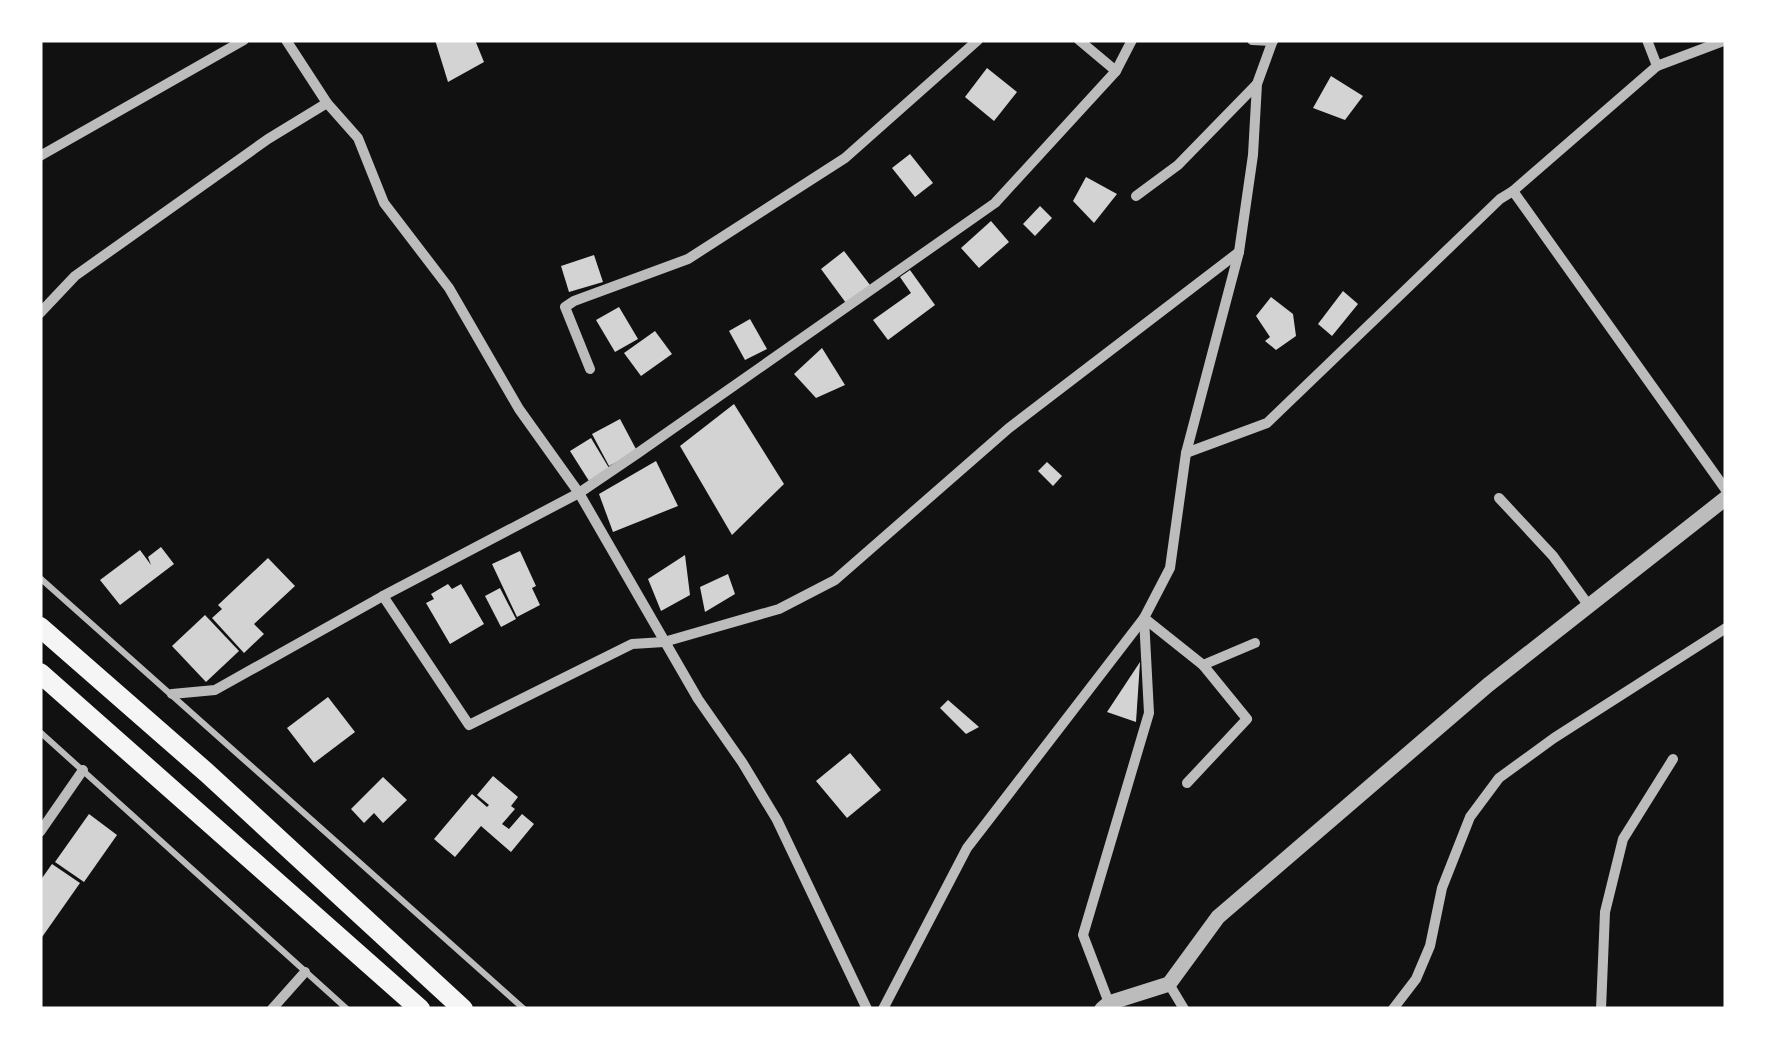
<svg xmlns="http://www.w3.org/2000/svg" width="1766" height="1049" font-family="'Exo 2',sans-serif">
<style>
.building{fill:#d3d3d3}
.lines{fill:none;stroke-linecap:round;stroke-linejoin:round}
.service{stroke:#bcbcbc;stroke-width:6}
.minor{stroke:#bcbcbc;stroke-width:10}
.tertiary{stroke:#bcbcbc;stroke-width:15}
.trunk{stroke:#f5f5f5;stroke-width:20}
</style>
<rect width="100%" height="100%" fill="#111"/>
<!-- building -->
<g class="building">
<path d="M435 40H475L484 62 448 82Z"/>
<path d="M987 68 1017 92 994 121 965 97Z"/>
<path d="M1331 76 1363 96 1345 120 1313 108Z"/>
<path d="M910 154 933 183 915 197 892 168Z"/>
<path d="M1086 177 1117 194 1094 223 1073 201Z"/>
<path d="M1040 206 1052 218 1035 236 1023 224Z"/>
<path d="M991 221 1009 242 979 268 961 248Z"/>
<path d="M844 251 870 285 846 303 821 269Z"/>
<path d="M594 255 603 282 569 292 561 266Z"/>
<path d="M910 270 935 305 888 340 873 320 911 293 900 277Z"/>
<path d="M1343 291 1358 304 1332 336 1318 324Z"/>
<path d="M1271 297 1293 314 1296 336 1276 350 1265 341 1270 337 1256 316Z"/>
<path d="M619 307 638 339 615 352 596 320Z"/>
<path d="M750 319 767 349 745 360 729 331Z"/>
<path d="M655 331 672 354 641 376 624 353Z"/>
<path d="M822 348 845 385 816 398 794 374Z"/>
<path d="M734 404 784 484 732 535 680 446Z"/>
<path d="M620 419 637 451 609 466 592 434Z"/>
<path d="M591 438 609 468 589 481 570 451Z"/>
<path d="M656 461 678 506 613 532 599 494Z"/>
<path d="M1047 462 1062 476 1053 486 1038 471Z"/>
<path d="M161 547 174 564 120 605 100 580 140 550 151 565 148 557Z"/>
<path d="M520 551 536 586 532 588 540 605 517 617 492 564Z"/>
<path d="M685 555 690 595 661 611 648 579Z"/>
<path d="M268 558 295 586 254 624 264 634 244 653 212 618 222 609 218 605Z"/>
<path d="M728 574 735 594 705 612 700 587Z"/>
<path d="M448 584 452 589 461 584 484 624 450 644 426 603 434 599 431 594Z"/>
<path d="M500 588 516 619 501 627 485 596Z"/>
<path d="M205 615 239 651 206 682 172 646Z"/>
<path d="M1140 662 1136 722 1107 712Z"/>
<path d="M328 697 355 732 314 763 287 728Z"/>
<path d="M948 700 979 727 966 734 940 708Z"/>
<path d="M850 753 881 790 847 818 816 781Z"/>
<path d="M493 776 518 797 511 806 515 809 502 824 509 829 522 814 534 824 511 852 481 826 455 857 434 839 472 794 487 807 489 805 477 795Z"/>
<path d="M383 777 407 800 383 823 374 813 364 823 351 809Z"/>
<path d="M89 814 117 835 84 882 55 862Z"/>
<path d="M52 864 80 883 40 940V881Z"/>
</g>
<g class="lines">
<!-- service -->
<g class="service">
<path d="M40 578 524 1009"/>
<path d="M40 732 347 1009"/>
</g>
<!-- minor -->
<g class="minor">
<path d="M286 40 327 103 358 138 384 203 449 288 519 409 579 493 698 699 742 762 777 820 867 1009"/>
<path d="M1079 40 1116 71"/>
<path d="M1252 40 1273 41"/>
<path d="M1657 66 1726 40"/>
<path d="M40 156 244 40"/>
<path d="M1513 191 1657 66 1647 40"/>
<path d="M1136 196 1178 165 1256 85"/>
<path d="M40 313 75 276 268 139 327 103"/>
<path d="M590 369 565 307 574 301 688 259 845 158 978 40"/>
<path d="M1186 453 1267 423 1500 199 1513 191 1726 490"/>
<path d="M1499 498 1553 556 1589 606"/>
<path d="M383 596 469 725 632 644 664 642 779 609 835 580 1009 428 1239 252"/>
<path d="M1203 665 1255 643"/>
<path d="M172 694 215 690 383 596 579 493 638 453 995 203 1116 71 1132 40"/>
<path d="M40 832 83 770"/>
<path d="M1169 984 1184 1009"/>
<path d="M1109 1003 1083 935 1149 713 1144 618 1170 568 1186 453 1239 252 1253 155 1257 84 1273 40"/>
<path d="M272 1009 305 972"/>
<path d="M883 1009 967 848 1144 618 1203 665 1247 719 1187 783"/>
<path d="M1393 1009 1416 979 1430 946 1442 888 1470 817 1499 778 1554 738 1726 628"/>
<path d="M1601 1009 1605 912 1623 839 1673 759"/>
</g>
<!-- tertiary -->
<path class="tertiary" d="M1102 1009 1109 1003 1169 984 1218 917 1488 685 1726 498"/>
<!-- trunk -->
<g class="trunk">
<path d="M40 627 207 773 463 1009"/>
<path d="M40 673 420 1009"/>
</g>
</g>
<!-- border -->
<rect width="1766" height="1049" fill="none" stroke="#ffffff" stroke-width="85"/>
</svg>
